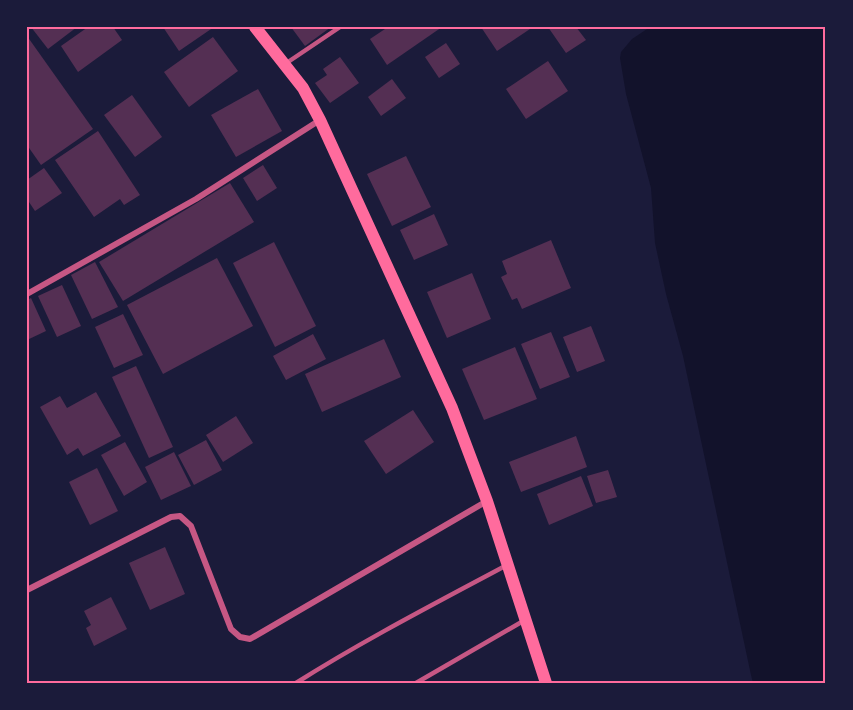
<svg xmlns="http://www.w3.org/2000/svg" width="853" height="710" font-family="'Libre Baskerville',serif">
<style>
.water{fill:#12122b}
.building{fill:#542f53}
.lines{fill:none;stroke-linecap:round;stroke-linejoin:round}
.service{stroke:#c65784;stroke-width:4.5}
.minor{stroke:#c65784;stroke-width:6}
.secondary{stroke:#ff6b9d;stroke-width:12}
.neatline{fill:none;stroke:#ff6b9d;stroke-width:2}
</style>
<rect width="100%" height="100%" fill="#1b1b3a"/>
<!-- water -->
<path class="water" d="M650 27H826V683H753L751 675 683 356 666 294 655 243 651 188 626 94 620 58 621 52 632 39Z"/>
<!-- building -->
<g class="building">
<path d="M31 27H77L48 49Z"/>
<path d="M88 27H113L122 40 78 72 61 46Z"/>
<path d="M163 27H214L179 51Z"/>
<path d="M291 27H331L305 46Z"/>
<path d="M388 27H442L387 65 370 39Z"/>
<path d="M481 27H533L497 51Z"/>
<path d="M548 27H576L586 40 566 53Z"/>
<path d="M27 36 93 129 41 165 27 145Z"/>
<path d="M213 37 238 71 189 107 164 72Z"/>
<path d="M446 43 460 64 439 78 425 57Z"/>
<path d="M340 57 359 83 330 103 315 83 327 75 323 69Z"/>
<path d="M548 61 568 91 526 119 506 89Z"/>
<path d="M392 79 406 98 381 116 368 97Z"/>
<path d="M258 89 282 131 236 157 211 115Z"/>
<path d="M132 95 162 137 135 157 104 115Z"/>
<path d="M98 131 140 195 124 205 120 199 94 217 55 160Z"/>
<path d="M406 156 431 207 392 226 367 174Z"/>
<path d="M263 165 277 188 257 201 243 178Z"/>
<path d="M44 168 62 193 35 211 27 199V180Z"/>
<path d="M230 183 254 222 123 301 99 262Z"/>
<path d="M434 214 448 245 414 260 400 230Z"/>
<path d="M551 240 571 288 522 309 517 298 512 300 501 277 507 274 502 261Z"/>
<path d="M274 242 316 326 275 347 233 263Z"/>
<path d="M217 258 253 326 163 374 127 305Z"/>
<path d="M95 262 118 307 92 319 71 275Z"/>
<path d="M472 273 491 319 447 338 427 292Z"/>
<path d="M62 285 81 326 57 337 38 296Z"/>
<path d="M31 298 46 331 27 340V300Z"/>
<path d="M123 314 143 355 114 368 95 327Z"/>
<path d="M591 326 605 361 577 372 563 337Z"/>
<path d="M551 332 570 377 540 389 521 344Z"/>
<path d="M313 334 326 359 286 380 273 356Z"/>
<path d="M384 339 401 377 322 412 305 374Z"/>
<path d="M515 347 537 399 484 420 462 369Z"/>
<path d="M136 366 173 447 149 458 112 377Z"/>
<path d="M96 392 121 436 83 456 78 448 67 455 40 407 60 396 67 408Z"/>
<path d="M413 410 434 442 386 474 364 441Z"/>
<path d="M236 416 253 443 223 462 206 435Z"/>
<path d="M576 436 587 467 521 492 509 462Z"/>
<path d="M206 440 222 470 194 485 178 455Z"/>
<path d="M125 442 147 482 124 496 101 455Z"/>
<path d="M174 452 191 486 161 500 145 467Z"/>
<path d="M97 468 118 511 90 525 69 482Z"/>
<path d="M608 470 617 497 596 503 587 476Z"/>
<path d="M581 476 593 506 549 525 537 494Z"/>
<path d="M165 547 185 594 150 610 129 563Z"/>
<path d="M111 597 127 629 94 646 86 628 91 625 84 611Z"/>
</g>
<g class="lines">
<!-- service -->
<g class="service">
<path d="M285 64 340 27"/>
<path d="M296 683C364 640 436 603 507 565"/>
<path d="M416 683 525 620"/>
</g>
<!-- minor -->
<g class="minor">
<path d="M27 294 196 199 320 120"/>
<path d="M27 590 171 517 180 516 191 526 231 629 240 637 250 639 487 501"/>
</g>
<!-- secondary -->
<path class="secondary" d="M255 27 303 88 320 120 452 408 487 501 546 683"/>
</g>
<!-- border -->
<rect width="853" height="710" fill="none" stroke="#1b1b3a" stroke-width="57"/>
<rect x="28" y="28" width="796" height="654" class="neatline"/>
</svg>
